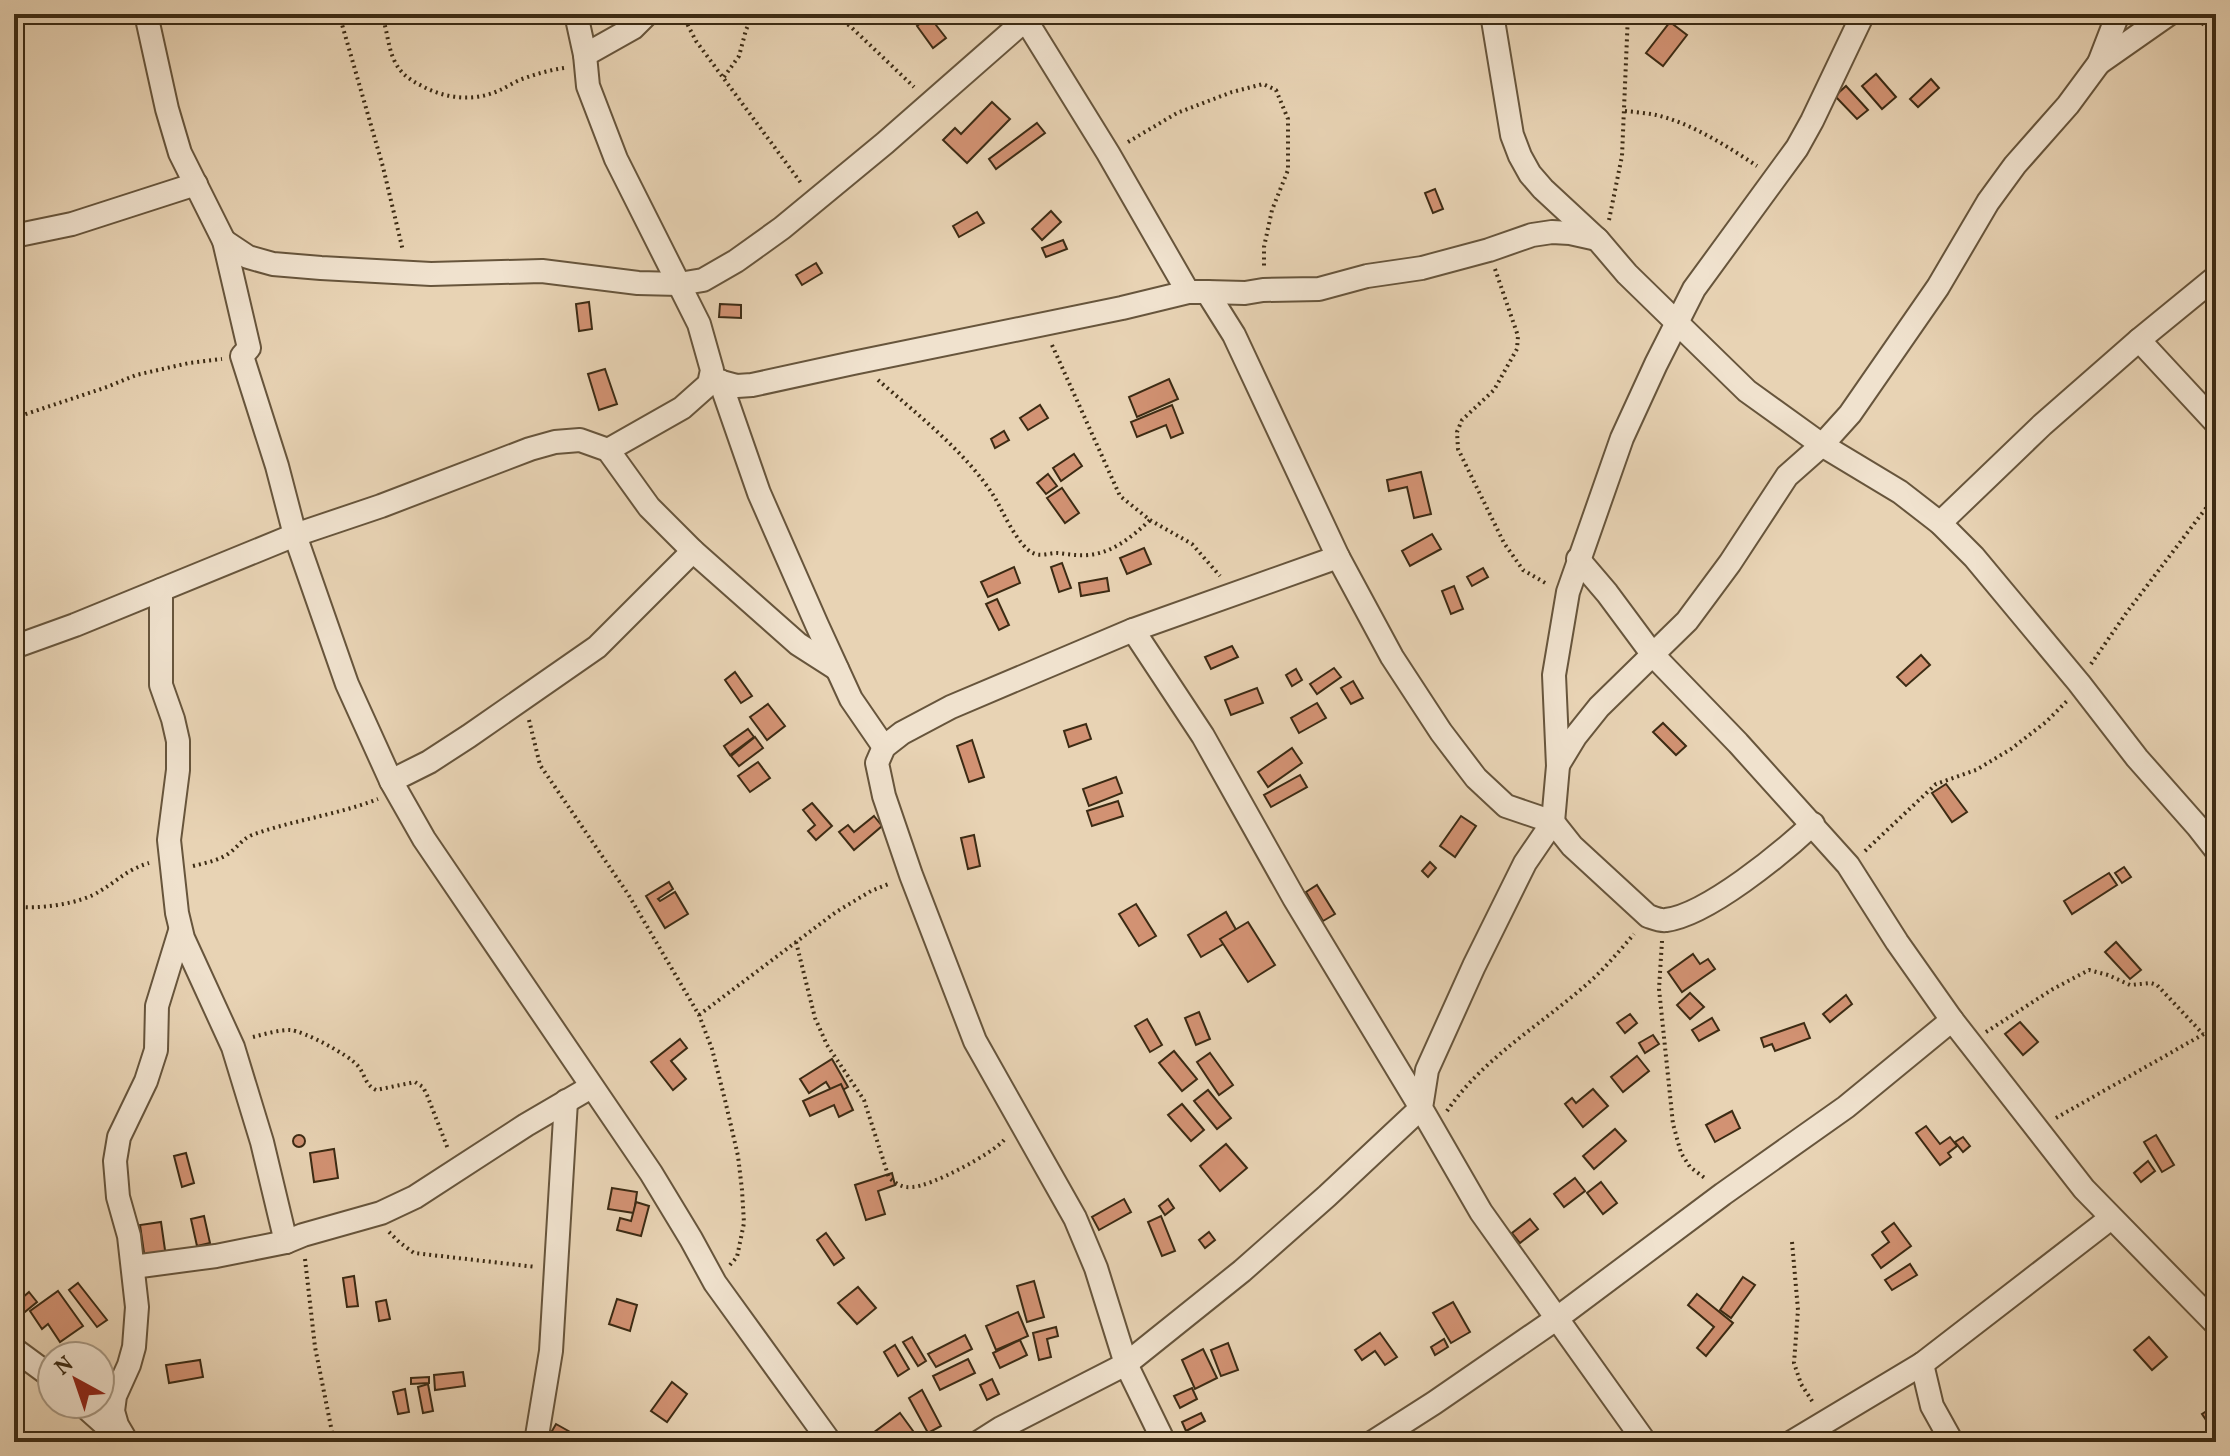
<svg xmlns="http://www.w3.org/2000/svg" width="2230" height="1456" font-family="Vollkorn,serif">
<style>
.building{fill:#d29273;stroke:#3c2b14;stroke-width:2}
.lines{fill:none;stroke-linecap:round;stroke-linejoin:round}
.minor-casing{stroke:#67553c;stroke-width:26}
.path{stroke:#3c2b14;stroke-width:4;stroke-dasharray:2 4;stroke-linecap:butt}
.minor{stroke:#f0e2ce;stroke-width:22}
</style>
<rect width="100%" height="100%" fill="#e8d3b4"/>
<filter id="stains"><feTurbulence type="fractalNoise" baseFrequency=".0025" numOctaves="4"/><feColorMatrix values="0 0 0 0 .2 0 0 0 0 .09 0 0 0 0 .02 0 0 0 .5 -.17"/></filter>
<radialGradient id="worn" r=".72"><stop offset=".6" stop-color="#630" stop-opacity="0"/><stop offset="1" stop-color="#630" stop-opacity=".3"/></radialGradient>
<!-- building -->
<g class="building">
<path d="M929 16 946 38 933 48 917 26Z"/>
<path d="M1670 22 1687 35 1663 66 1646 53Z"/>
<path d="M1876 74 1896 97 1882 109 1862 86Z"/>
<path d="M1931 79 1939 88 1918 107 1910 99Z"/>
<path d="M1846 86 1868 110 1857 119 1835 96Z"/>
<path d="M992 102 1010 119 967 163 943 140 955 128 961 134Z"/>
<path d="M1037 123 1045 133 996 169 989 159Z"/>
<path d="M1435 189 1443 209 1433 213 1425 193Z"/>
<path d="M1051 211 1061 222 1042 240 1032 229Z"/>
<path d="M977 212 984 223 959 237 953 226Z"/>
<path d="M1063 240 1067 249 1046 257 1042 248Z"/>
<path d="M816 263 822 273 802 285 796 275Z"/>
<path d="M589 302 592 329 579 331 576 304Z"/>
<path d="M720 304 741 305V318L719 317Z"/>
<path d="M605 369 617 404 599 410 588 374Z"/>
<path d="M1169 379 1178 399 1137 417 1129 397Z"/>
<path d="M1040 405 1048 418 1028 430 1020 418Z"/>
<path d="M1172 405 1183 433 1171 438 1166 425 1137 437 1131 422Z"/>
<path d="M1004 431 1009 440 995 448 991 439Z"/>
<path d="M1074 454 1082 466 1061 481 1053 468Z"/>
<path d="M1421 472 1431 514 1414 518 1407 487 1389 491 1387 480Z"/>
<path d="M1048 474 1057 486 1046 494 1037 483Z"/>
<path d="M1062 488 1079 513 1065 523 1047 498Z"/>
<path d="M1432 534 1441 549 1410 566 1402 551Z"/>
<path d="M1144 548 1151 564 1127 574 1120 558Z"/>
<path d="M1062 563 1071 588 1059 592 1051 567Z"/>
<path d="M1014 567 1020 583 988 597 981 582Z"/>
<path d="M1483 568 1488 577 1472 586 1467 577Z"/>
<path d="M1107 578 1109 591 1081 596 1079 583Z"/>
<path d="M1454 586 1463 609 1451 614 1442 591Z"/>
<path d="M997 599 1009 625 999 630 986 604Z"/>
<path d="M1232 646 1238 657 1211 669 1205 657Z"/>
<path d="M1921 655 1930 665 1906 686 1897 677Z"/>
<path d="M1334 668 1341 677 1317 694 1310 684Z"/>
<path d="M1296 669 1302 680 1292 686 1286 675Z"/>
<path d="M735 672 752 696 741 703 725 680Z"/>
<path d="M1353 681 1363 698 1351 704 1341 688Z"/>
<path d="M1257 688 1263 703 1231 715 1225 700Z"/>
<path d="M1317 703 1326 718 1299 733 1291 718Z"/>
<path d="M768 704 785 726 767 740 750 717Z"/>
<path d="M1663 723 1686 746 1676 755 1653 732Z"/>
<path d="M1086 724 1091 739 1069 747 1064 731Z"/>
<path d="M748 729 754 737 730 755 724 746Z"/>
<path d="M755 737 763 748 739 766 731 756Z"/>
<path d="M972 740 984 777 969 782 957 746Z"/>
<path d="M1292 748 1302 763 1268 787 1258 772Z"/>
<path d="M758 762 770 778 750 792 738 776Z"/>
<path d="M1300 775 1307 787 1271 807 1264 795Z"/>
<path d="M1116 777 1122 793 1089 806 1083 789Z"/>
<path d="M1946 784 1967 812 1952 822 1932 793Z"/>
<path d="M1118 801 1123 816 1092 826 1087 811Z"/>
<path d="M812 803 832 826 816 840 808 831 815 825 803 810Z"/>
<path d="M874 816 882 826 854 850 839 832 848 825 854 832Z"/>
<path d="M1461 816 1476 826 1455 857 1440 846Z"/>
<path d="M974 835 980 866 968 869 961 838Z"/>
<path d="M1430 862 1436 868 1428 877 1422 871Z"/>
<path d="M2124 867 2131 877 2122 883 2115 873Z"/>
<path d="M2109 873 2117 885 2072 914 2064 901Z"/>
<path d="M669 882 673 889 658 899 660 901 675 892 688 914 665 928 646 896Z"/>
<path d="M1317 885 1335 914 1323 921 1306 892Z"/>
<path d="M1136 904 1156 936 1139 946 1119 914Z"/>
<path d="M1226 912 1239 935 1201 957 1188 935Z"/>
<path d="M1248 922 1275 965 1248 982 1220 939Z"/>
<path d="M2116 942 2141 970 2130 979 2105 952Z"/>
<path d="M1693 954 1700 964 1708 959 1715 969 1682 992 1668 972Z"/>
<path d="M1690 993 1704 1007 1690 1019 1677 1005Z"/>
<path d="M1846 995 1852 1004 1830 1022 1823 1014Z"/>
<path d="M1199 1012 1210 1039 1196 1045 1185 1018Z"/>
<path d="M1630 1014 1637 1023 1625 1033 1617 1023Z"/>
<path d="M1712 1018 1719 1030 1699 1041 1692 1030Z"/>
<path d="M1147 1019 1162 1045 1150 1052 1135 1026Z"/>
<path d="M2020 1022 2038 1042 2023 1055 2005 1034Z"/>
<path d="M1804 1023 1810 1038 1775 1051 1772 1044 1764 1047 1761 1038Z"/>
<path d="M1653 1035 1659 1044 1645 1053 1639 1043Z"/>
<path d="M680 1039 687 1048 671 1061 686 1079 673 1090 651 1062Z"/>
<path d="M1174 1051 1197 1079 1182 1091 1159 1063Z"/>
<path d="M1210 1053 1233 1085 1219 1095 1197 1062Z"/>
<path d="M1637 1056 1649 1071 1623 1092 1611 1077Z"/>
<path d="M832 1059 848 1087 834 1095 826 1082 809 1093 800 1079Z"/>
<path d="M841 1084 853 1110 839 1117 834 1105 810 1116 803 1101Z"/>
<path d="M1593 1089 1608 1106 1583 1127 1565 1104 1572 1098 1576 1103Z"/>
<path d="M1208 1090 1231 1118 1217 1129 1194 1101Z"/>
<path d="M1182 1104 1204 1130 1191 1141 1168 1115Z"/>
<path d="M1732 1111 1740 1128 1715 1142 1706 1125Z"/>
<path d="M1926 1126 1940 1144 1950 1137 1957 1146 1948 1153 1951 1157 1940 1165 1916 1133Z"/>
<path d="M1615 1129 1626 1141 1594 1169 1583 1156Z"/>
<path d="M2156 1135 2174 1165 2162 1172 2144 1142Z"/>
<circle cx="299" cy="1141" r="6"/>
<path d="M1963 1137 1970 1146 1963 1152 1955 1142Z"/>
<path d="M1226 1144 1247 1168 1220 1191 1200 1166Z"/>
<path d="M334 1149 338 1178 314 1182 310 1153Z"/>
<path d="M186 1153 194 1183 182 1187 174 1156Z"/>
<path d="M2148 1161 2155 1171 2141 1182 2134 1173Z"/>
<path d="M892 1173 895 1185 878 1191 885 1214 866 1220 855 1185Z"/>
<path d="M1575 1178 1585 1191 1564 1207 1554 1194Z"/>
<path d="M1601 1182 1617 1203 1603 1214 1587 1193Z"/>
<path d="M612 1188 637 1192 634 1213 608 1209Z"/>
<path d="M1124 1199 1131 1212 1099 1230 1092 1217Z"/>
<path d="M1168 1199 1174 1208 1165 1215 1159 1206Z"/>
<path d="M636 1202 649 1206 641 1236 617 1230 620 1218 631 1221Z"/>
<path d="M204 1216 210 1243 197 1246 191 1219Z"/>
<path d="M1161 1216 1175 1251 1162 1256 1148 1222Z"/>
<path d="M1530 1219 1538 1229 1520 1243 1512 1233Z"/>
<path d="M161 1222 166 1257 145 1260 140 1225Z"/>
<path d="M1894 1223 1911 1246 1881 1268 1872 1255 1889 1242 1882 1232Z"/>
<path d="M1209 1232 1215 1240 1205 1248 1199 1240Z"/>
<path d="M826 1233 844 1258 834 1265 817 1240Z"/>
<path d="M1910 1264 1917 1275 1892 1290 1885 1280Z"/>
<path d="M354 1276 358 1306 347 1307 343 1278Z"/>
<path d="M1743 1277 1755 1285 1731 1318 1720 1310Z"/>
<path d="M1034 1281 1044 1317 1027 1322 1017 1286Z"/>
<path d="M78 1283 107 1320 97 1327 69 1290Z"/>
<path d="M858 1287 876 1308 857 1324 838 1303Z"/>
<path d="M58 1291 83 1326 60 1342 48 1324 42 1329 30 1311Z"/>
<path d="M29 1292 37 1302 14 1321V1305Z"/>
<path d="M1697 1294 1733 1323 1706 1356 1697 1348 1714 1327 1688 1305Z"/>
<path d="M617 1299 637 1305 630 1331 609 1324Z"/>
<path d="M386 1300 390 1319 379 1321 376 1302Z"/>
<path d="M1453 1302 1470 1332 1451 1343 1433 1313Z"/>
<path d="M1018 1312 1028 1336 996 1350 986 1326Z"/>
<path d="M1056 1327 1058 1336 1047 1339 1051 1357 1039 1360 1033 1333Z"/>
<path d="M1380 1333 1397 1357 1385 1365 1375 1351 1362 1360 1355 1350Z"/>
<path d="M965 1335 972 1349 936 1367 928 1354Z"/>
<path d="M912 1337 926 1361 918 1366 903 1342Z"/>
<path d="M2149 1337 2167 1357 2152 1370 2134 1350Z"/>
<path d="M1444 1339 1448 1347 1435 1355 1431 1347Z"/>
<path d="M1020 1340 1027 1355 1000 1368 993 1353Z"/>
<path d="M1228 1343 1238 1370 1221 1376 1211 1350Z"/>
<path d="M895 1345 909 1369 898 1376 884 1352Z"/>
<path d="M1203 1349 1217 1378 1195 1389 1182 1360Z"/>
<path d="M968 1359 975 1373 940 1390 933 1376Z"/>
<path d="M200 1360 203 1377 169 1383 166 1365Z"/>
<path d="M463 1372 465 1386 435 1390 434 1375Z"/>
<path d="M429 1377V1383L411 1384V1378Z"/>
<path d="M992 1379 999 1394 987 1400 980 1385Z"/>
<path d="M672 1382 687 1394 667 1422 651 1411Z"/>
<path d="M428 1384 433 1411 423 1413 418 1387Z"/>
<path d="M1192 1388 1197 1399 1180 1408 1174 1396Z"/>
<path d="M405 1389 409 1412 398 1414 393 1392Z"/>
<path d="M922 1390 941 1426 928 1433 909 1398Z"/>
<path d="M2216 1405V1435L2202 1414Z"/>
<path d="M900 1413 921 1442H880L873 1433Z"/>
<path d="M1201 1413 1205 1421 1186 1431 1182 1422Z"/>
<path d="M556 1424 588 1442H554L548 1438Z"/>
<path d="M317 1433 318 1442H289L288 1436Z"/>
</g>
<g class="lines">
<!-- minor casing -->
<g class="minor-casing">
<g id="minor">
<path d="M146 14 167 109 180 153 224 241 249 348 242 356 277 466 295 535 347 684 391 781 424 839 651 1173 691 1239 715 1283 830 1442"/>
<path d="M576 14 585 55"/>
<path d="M1022 14 1108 153 1188 292"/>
<path d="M1492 14 1512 135 1520 156 1530 174 1543 189 1598 240 1627 274 1747 391 1822 445 1900 492 1940 523 1974 557 2079 683 2137 758 2198 827 2216 850"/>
<path d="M2099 63 2169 14"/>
<path d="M14 236 72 224 196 184"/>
<path d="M224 241 248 257 273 264 321 268 431 274 542 271 638 283 679 284 703 280 736 261 782 228 885 143 1032 14"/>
<path d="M1207 292 1245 293 1263 290 1319 289 1367 276 1422 268 1489 250 1532 235 1552 232 1570 233 1597 239"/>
<path d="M2139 340 2216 423"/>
<path d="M711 379 737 386 752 385 853 363 1122 308 1188 292H1207L1234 335 1338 557 1392 657 1441 732 1476 778 1506 806 1553 822 1572 846 1648 916C1654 918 1660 921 1666 920 1707 915 1782 853 1813 824"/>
<path d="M720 381 759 493 817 625 851 699 884 747"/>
<path d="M608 450 682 408 709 384 712 370 699 324 616 159 588 86 585 55 633 28 647 14"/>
<path d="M1940 523 2042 425 2139 340 2216 277"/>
<path d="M1578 559 1607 593 1653 655 1738 743 1848 865 1897 942 1952 1020 2084 1189 2216 1324"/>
<path d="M161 590V685L173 719 178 741V770L169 840 177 913 183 938 233 1047 262 1142 286 1242"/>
<path d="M14 647 75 625 295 535 381 506 530 449 555 442 580 440 608 450 649 507 693 551 798 644 837 669"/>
<path d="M1558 765 1575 737 1599 707 1687 621 1730 563 1787 476 1822 445 1850 414 1938 287 1988 202 2015 165 2068 105 2099 63 2118 14"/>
<path d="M391 781 429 762 469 736 597 647 693 551"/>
<path d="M133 1267 216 1256 286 1242 303 1235 381 1213 415 1197 526 1125 591 1087"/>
<path d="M14 1349 52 1377"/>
<path d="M1922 1364 1932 1406 1952 1442"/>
<path d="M82 1404 120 1438"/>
<path d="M127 1442 117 1425 113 1411 115 1396 129 1365 134 1347 137 1307 129 1236 118 1197 115 1161 119 1137 146 1081 156 1050 157 1006 180 931"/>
<path d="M536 1442 551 1351 566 1101"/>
<path d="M979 1442 1001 1428 1126 1364 1242 1271 1327 1196 1421 1108 1294 898 1203 736 1133 630"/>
<path d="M1164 1442 1126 1364 1096 1268 1075 1218 975 1041 911 875 884 796 877 763 884 747 902 733 951 707 1133 630 1338 557"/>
<path d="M1373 1442 1434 1403 1556 1319 1723 1194 1846 1107 1952 1020"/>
<path d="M1645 1442 1481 1212 1421 1108 1427 1070 1474 966 1525 863 1553 822 1558 766 1554 675 1568 592 1622 438 1656 364 1694 289 1797 148 1812 121 1863 14"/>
<path d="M1792 1442 1922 1364 2111 1218"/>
</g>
</g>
<!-- path -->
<g class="path">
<path d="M339 14 383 167 403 251"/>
<path d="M381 14C388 30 387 46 395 62 401 74 410 80 422 86 446 99 475 102 500 90 507 87 514 82 522 79 536 74 550 70 564 68"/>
<path d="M682 14 696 41 801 183"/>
<path d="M833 14 850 26 914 87"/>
<path d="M2195 14 2216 40"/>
<path d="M724 77 739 56 746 30 753 14"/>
<path d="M1625 111C1635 112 1646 113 1656 115 1691 123 1727 146 1757 166"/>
<path d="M1128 142 1177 113 1232 92 1263 84 1276 90 1288 119V170L1272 210 1264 247V268"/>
<path d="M1609 220 1622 156 1628 14"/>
<path d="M1495 269 1518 336 1517 349 1494 390 1462 420 1457 432 1458 449 1504 543 1523 570 1547 584"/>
<path d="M1052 345 1120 496 1150 520 1192 544 1220 576"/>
<path d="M878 380C917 414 968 454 995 498 1003 512 1018 546 1033 553 1040 557 1049 553 1057 553 1067 554 1077 556 1088 555 1113 553 1133 536 1150 520"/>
<path d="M14 418 107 387 136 375 189 363 222 359"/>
<path d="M2091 664 2127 612 2216 495"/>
<path d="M529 720 540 765 628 894 699 1015 712 1049 725 1100 738 1156 742 1190 744 1223 737 1257 729 1266"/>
<path d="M1865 851 1936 784 1976 770 2011 749 2046 722 2067 701"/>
<path d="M193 866C205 863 217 861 228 854 237 848 242 839 252 835 293 820 337 815 378 799"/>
<path d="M14 906C36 910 81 904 100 891 119 880 126 870 149 863"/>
<path d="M1662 941 1659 989 1673 1124 1681 1153 1690 1167 1706 1179"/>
<path d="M796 942 815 1018 827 1045 864 1100 889 1178C897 1184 902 1188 912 1187 930 1187 992 1154 1004 1140"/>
<path d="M699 1015 836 912 871 891 891 883"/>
<path d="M1986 1032 2053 989 2089 970 2108 975 2130 985 2151 983 2157 985 2203 1034"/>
<path d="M253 1037C265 1034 278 1030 290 1030 304 1031 349 1055 358 1066 365 1074 365 1085 376 1090L415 1082 423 1087 427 1095 448 1149"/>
<path d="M1447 1111C1485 1055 1548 1021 1597 975 1610 962 1622 948 1634 934"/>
<path d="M2056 1118 2216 1027"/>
<path d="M389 1232 399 1242 414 1253 536 1267"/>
<path d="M1792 1242 1798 1310 1794 1363 1801 1384 1814 1404"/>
<path d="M305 1259 315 1347 334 1442"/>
</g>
<!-- minor -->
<use href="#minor" class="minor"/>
</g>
<!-- margin -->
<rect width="2230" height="1456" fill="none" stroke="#e8d3b4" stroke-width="48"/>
<rect x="16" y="16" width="2198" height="1424" fill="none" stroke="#3c2b14" stroke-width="4"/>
<rect x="24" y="24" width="2182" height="1408" fill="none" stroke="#3c2b14" stroke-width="2"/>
<!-- north arrow -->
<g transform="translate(76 1380) rotate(320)"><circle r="38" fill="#f0e2ce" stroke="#a89984" stroke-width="2"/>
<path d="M0-6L14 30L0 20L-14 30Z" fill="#8f2418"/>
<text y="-12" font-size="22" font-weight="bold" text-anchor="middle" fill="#3c2b14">N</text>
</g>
<rect width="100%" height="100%" filter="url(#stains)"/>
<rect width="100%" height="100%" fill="url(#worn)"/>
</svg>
